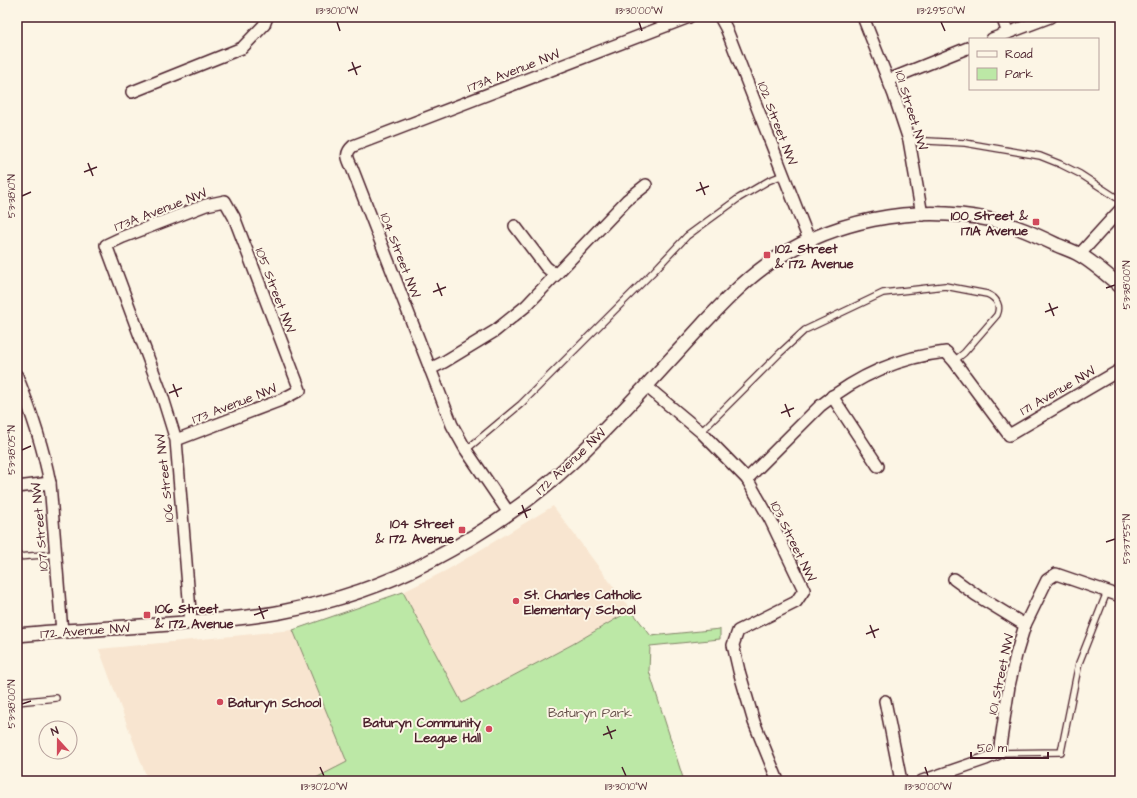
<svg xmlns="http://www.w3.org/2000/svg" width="1137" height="798" font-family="'Architects Daughter',sans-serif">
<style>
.built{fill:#f8e5d0}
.green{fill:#bce8a6;stroke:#838468}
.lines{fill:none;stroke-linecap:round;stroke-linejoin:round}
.service-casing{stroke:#4a1f2b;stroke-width:8}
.minor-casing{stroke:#4a1f2b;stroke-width:14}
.tertiary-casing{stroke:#4a1f2b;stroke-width:16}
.service{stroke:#fcf5e5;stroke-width:5.5}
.minor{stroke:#fcf5e5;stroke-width:11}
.tertiary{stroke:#fcf5e5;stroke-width:13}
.ticks{fill:none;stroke:#4a1f2b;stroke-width:1.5}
.poi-dot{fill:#d1495b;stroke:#fcf5e5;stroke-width:1.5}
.labels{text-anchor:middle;stroke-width:4;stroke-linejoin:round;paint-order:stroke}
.street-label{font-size:13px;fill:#4a1f2b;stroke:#fcf5e5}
.poi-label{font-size:13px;font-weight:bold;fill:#4a1f2b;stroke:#fcf5e5;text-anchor:start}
.park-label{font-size:13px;fill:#66514a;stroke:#fcf5e5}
.neatline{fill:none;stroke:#4a1f2b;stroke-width:1.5}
.ticks-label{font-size:10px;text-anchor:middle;fill:#4a1f2b}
</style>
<rect width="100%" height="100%" fill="#fcf5e5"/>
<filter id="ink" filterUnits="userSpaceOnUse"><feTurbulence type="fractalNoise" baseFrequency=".025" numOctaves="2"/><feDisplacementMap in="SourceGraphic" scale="8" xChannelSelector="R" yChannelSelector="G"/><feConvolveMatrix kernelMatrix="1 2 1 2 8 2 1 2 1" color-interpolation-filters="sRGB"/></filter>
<g filter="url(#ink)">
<!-- built -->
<g class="built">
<path d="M553 506 631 610 573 644 462 703 403 592 447 570Z"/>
<path d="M293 630 347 762 310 781H148L99 649Z"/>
</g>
<!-- green -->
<path class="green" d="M403 592 462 703 573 644 631 610 651 636 720 629V639L650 646 649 671 684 781H310L347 762 293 630Z"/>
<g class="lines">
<!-- service casing -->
<g class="service-casing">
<g id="service">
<path d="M909 140 965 143 1040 156 1060 164 1080 174 1120 200"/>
<path d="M701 432 780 353 805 330 883 293 945 286 987 294C997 298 1001 306 997 315L964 353 954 361"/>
<path d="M466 450 521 404 654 271 687 236 739 198 768 181 783 175"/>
<path d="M17 557 56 554"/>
<path d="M17 702 56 698"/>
<path d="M999 753 1061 752 1079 663 1107 592"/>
</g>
</g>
<!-- minor casing -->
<g class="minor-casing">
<g id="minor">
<path d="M720 17 726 28 809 240"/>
<path d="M863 17 894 95 909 140 922 215"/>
<path d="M1002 17 1008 33"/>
<path d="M992 39 1050 17"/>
<path d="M888 80 970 47"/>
<path d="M132 92 242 48 264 25 267 17"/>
<path d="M515 226 546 267 556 275"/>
<path d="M1079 255 1120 210"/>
<path d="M430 369 444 362 495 331 526 306 627 200 646 185"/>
<path d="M17 376C31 411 43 446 50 483L62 632"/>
<path d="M646 386 701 432 747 479 770 519 804 590 796 602 738 631 733 645 739 671 754 722 778 781"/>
<path d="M832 396 878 466"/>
<path d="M176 440 281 400 300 390 234 217 225 201 206 205 123 237 106 245 162 395 176 440 191 623"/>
<path d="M747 479 820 406C856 377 899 357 946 352L954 361 1009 435 1120 370"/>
<path d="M17 487 50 483"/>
<path d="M509 513 466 450 452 425 352 168C348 158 344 154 353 146L689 17"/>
<path d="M954 579 976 595 1025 625"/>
<path d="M885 701 901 781"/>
<path d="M922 781 986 759 999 753 1009 686 1016 655 1025 625 1047 580 1056 574 1120 596"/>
</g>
</g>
<!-- tertiary casing -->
<g class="tertiary-casing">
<path id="tertiary" d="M17 635C80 629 143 627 206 621 231 619 256 617 281 612 333 602 383 586 430 561 480 535 528 503 569 465 597 439 623 411 649 383 667 363 686 343 704 323 723 303 742 283 764 267 828 220 915 203 992 220 1015 225 1036 235 1057 245 1064 248 1073 251 1080 255 1094 263 1107 275 1120 286"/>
</g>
<!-- service -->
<use href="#service" class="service"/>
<!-- minor -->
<use href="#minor" class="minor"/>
<!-- tertiary -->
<use href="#tertiary" class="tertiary"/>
</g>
</g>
<!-- ticks -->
<path class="ticks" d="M337 22 340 31M639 22 642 31M941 22 945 31M352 62 357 75M348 71 361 66M88 163 93 176M84 172 97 167M700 182 705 195M696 191 709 186M22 196 31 192M437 283 442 296M1106 288 1115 285M433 292 446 287M1049 303 1054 316M1045 312 1058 307M173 384 178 397M169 393 182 388M785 404 790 417M781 413 794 408M22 450 31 446M522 505 527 518M518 514 531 509M1106 542 1115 539M259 606 264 619M254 615 268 610M870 625 875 638M866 634 879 629M22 704 31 701M607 726 612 739M603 735 616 730M320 767 324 776M622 767 626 776M925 767 928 776"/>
<!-- markers -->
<g class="poi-dot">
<rect x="1032" y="218" width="8" height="8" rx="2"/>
<rect x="763" y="251" width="8" height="8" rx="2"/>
<rect x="458" y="526" width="8" height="8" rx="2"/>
<circle cx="516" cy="601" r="4"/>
<rect x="143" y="611" width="8" height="8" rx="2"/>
<circle cx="220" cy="702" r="4"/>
<circle cx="489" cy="729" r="4"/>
</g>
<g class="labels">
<!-- street labels -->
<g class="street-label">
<text transform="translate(513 70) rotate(-21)" y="5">173A Avenue NW</text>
<text transform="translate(912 110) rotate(73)" y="5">101 Street NW</text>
<text transform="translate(778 123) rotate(69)" y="5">102 Street NW</text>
<text transform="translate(160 209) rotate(-21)" y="5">173A Avenue NW</text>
<text transform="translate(401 255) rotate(69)" y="5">104 Street NW</text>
<text transform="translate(276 290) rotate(69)" y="5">105 Street NW</text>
<text transform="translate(1057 390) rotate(-30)" y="5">171 Avenue NW</text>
<text transform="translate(234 403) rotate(-21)" y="5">173 Avenue NW</text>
<text transform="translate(570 461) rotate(-43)" y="5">172 Avenue NW</text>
<text transform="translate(164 478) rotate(-96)" y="5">106 Street NW</text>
<text transform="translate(39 527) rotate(-95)" y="5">107 Street NW</text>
<text transform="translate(794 541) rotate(64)" y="5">103 Street NW</text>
<text transform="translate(85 630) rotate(-4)" y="5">172 Avenue NW</text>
<text transform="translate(1000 674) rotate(-78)" y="5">101 Street NW</text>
</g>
<!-- poi labels -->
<g class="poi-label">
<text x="1028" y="220" text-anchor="end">100 Street &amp;<tspan x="1028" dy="15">171A Avenue</tspan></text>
<text x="775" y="253">102 Street<tspan x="775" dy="15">&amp; 172 Avenue</tspan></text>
<text x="454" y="528" text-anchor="end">104 Street<tspan x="454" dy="15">&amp; 172 Avenue</tspan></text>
<text x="524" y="599">St. Charles Catholic<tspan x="524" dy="15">Elementary School</tspan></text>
<text x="155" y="613">106 Street<tspan x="155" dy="15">&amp; 172 Avenue</tspan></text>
<text x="228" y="707">Baturyn School</text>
<text x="481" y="727" text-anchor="end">Baturyn Community<tspan x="481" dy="15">League Hall</tspan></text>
</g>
<!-- park labels -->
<g class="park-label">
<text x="590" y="717">Baturyn Park</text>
</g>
</g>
<!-- margin -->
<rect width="1137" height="798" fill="none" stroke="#fcf5e5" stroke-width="44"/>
<!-- legend -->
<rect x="969" y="38" width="130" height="52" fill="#fcf5e5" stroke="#b59f9b"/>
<rect x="977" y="51" width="20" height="6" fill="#fcf5e5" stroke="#b59f9b"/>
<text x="1005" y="58" font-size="12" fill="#4a1f2b">Road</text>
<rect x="977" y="68" width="20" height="12" fill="#bce8a6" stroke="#b59f9b"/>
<text x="1005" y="78" font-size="12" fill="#4a1f2b">Park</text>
<!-- north arrow -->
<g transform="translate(58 740) rotate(339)"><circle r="19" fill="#fcf5e5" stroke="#b59f9b"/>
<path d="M0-3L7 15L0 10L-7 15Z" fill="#d1495b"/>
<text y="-6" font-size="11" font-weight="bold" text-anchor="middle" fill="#4a1f2b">N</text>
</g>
<!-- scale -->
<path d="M971 752v6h77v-6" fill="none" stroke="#4a1f2b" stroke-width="2"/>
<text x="977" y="752" font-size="12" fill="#4a1f2b" stroke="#fcf5e5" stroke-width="3" paint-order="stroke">50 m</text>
<rect x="22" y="22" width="1093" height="754" class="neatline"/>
<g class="ticks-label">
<text x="337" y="14">113°30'10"W</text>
<text x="639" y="14">113°30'00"W</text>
<text x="941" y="14">113°29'50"W</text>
<text transform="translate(11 196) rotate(-90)" y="4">53°38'10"N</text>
<text transform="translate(1126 285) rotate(-90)" y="4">53°38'00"N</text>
<text transform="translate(11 450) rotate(-90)" y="4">53°38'05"N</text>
<text transform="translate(1126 539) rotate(-90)" y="4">53°37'55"N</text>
<text transform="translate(11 704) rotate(-90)" y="4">53°38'00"N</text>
<text x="324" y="790">113°30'20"W</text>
<text x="626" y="790">113°30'10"W</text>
<text x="928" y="790">113°30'00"W</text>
</g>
</svg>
